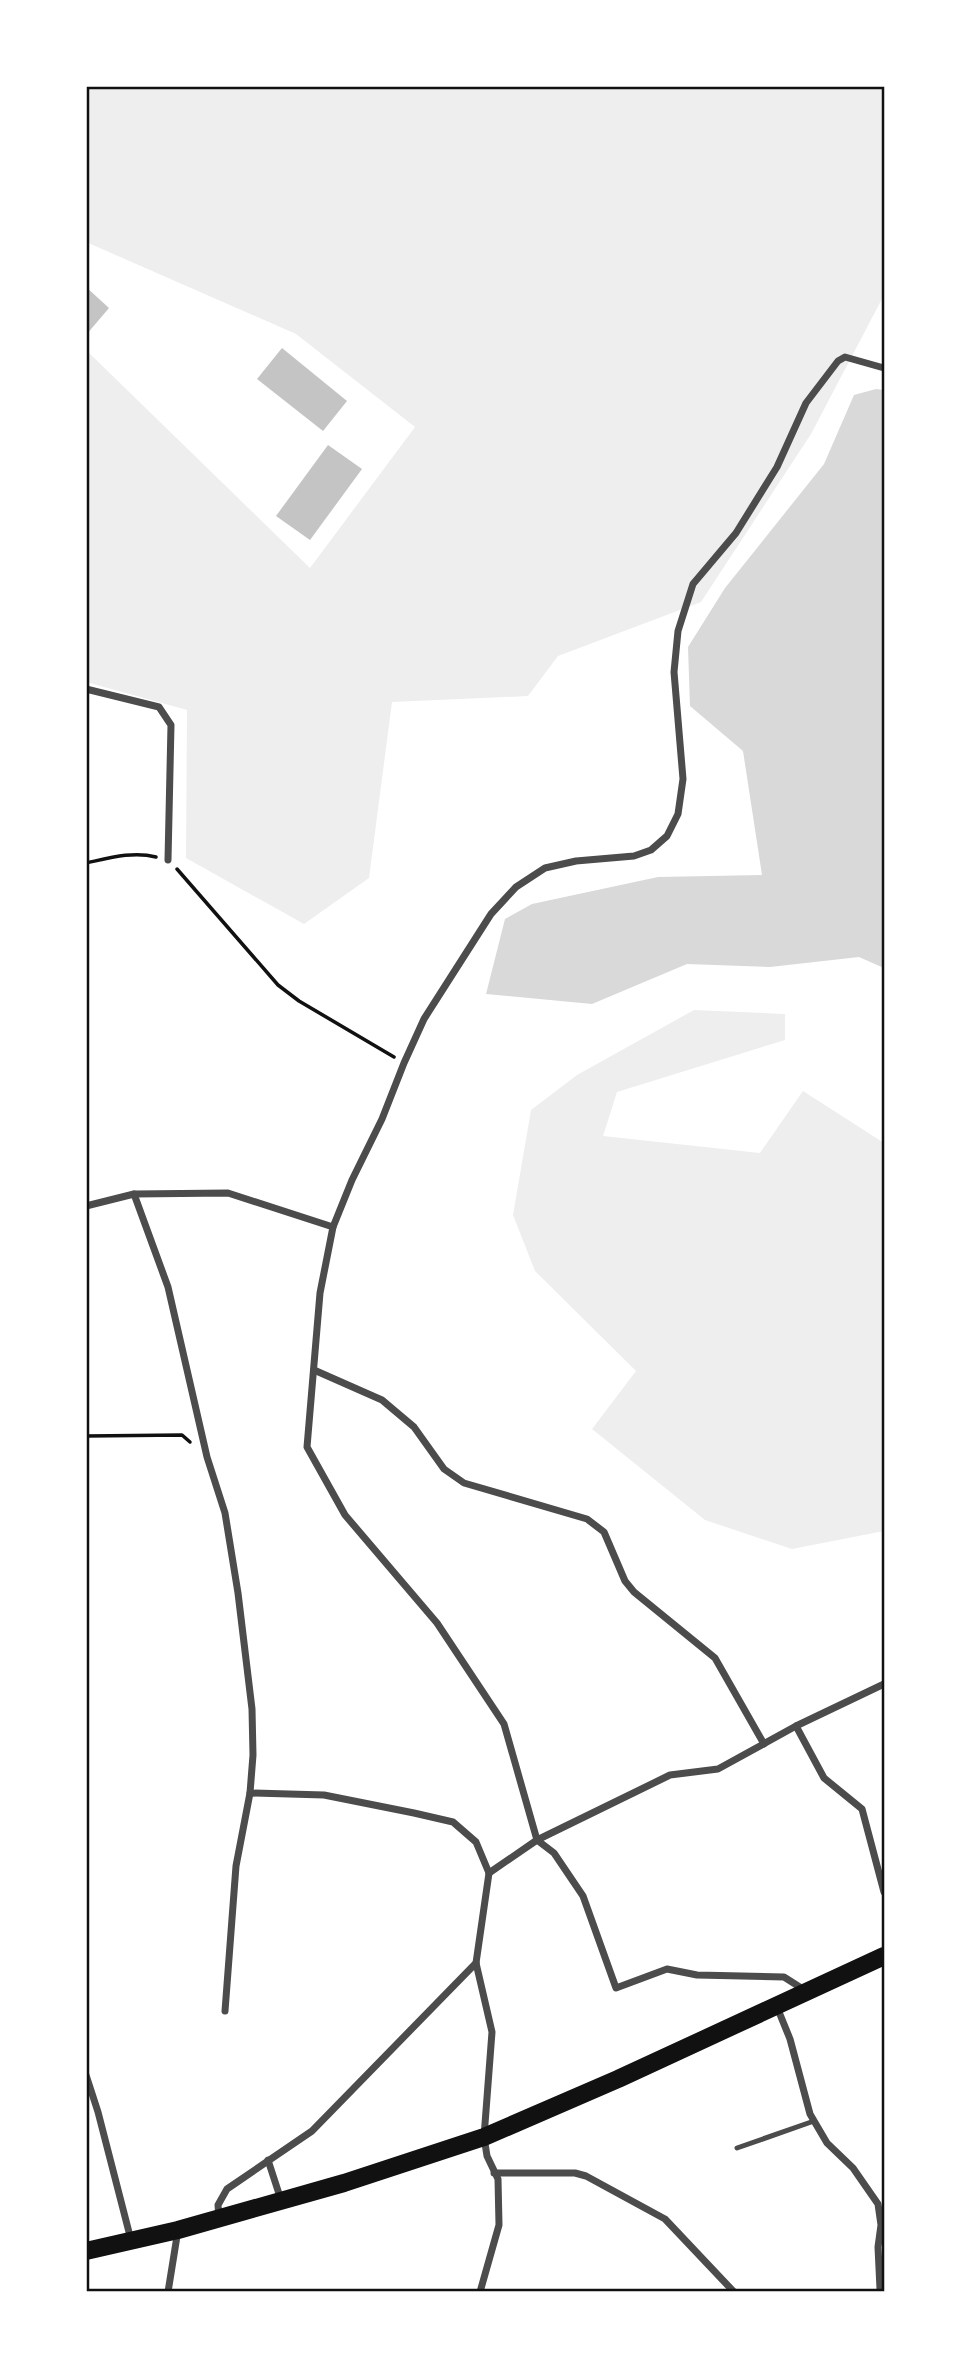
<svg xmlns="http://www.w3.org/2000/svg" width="970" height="2378" font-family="Rubik,sans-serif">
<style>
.green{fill:#eee}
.water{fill:#d9d9d9}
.building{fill:#c4c4c4}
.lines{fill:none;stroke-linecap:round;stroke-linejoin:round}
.path{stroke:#111;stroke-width:3.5}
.service{stroke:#4c4c4c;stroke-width:5}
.minor{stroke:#4c4c4c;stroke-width:7}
.primary{stroke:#111;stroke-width:18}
.neatline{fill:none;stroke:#111;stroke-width:2.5}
</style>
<rect width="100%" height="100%" fill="#fff"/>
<!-- green -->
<g class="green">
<path d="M86 86H884V295L811 434 701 602 558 656 528 696 392 702 369 878 304 924 186 858 187 710 86 682V350L310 568 415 427 296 334 86 242Z"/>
<path d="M694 1010 785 1014V1040L617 1092 603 1136 760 1153 803 1091 884 1143V1531L792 1549 705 1520 592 1429 636 1371 535 1271 513 1215 531 1110 577 1075Z"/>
</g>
<!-- water -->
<path class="water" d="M876 389 884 390V968L859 957 770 967 687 964 592 1004 486 994 505 919 532 904 658 877 762 875 743 751 690 706 688 647 725 588 824 464 854 395Z"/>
<!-- building -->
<g class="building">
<path d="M86 287 109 308 86 335Z"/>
<path d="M282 348 347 401 323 431 257 379Z"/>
<path d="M328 445 362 469 310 540 276 516Z"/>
</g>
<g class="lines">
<!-- path -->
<g class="path">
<path d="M86 863C109 858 133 851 156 857"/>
<path d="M177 869 278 985 299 1001 394 1057"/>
<path d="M86 1436 182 1435 190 1442"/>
</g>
<!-- service -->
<path class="service" d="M737 2148 814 2121"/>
<!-- minor -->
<g class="minor">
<path d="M86 689 159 707 171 725 168 860"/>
<path d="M134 1194 168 1287 207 1457 225 1513 238 1593 252 1709 253 1755 250 1793 236 1866 225 2011"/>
<path d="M86 1206 134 1194 228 1193 333 1227"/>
<path d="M314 1370 382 1400 414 1427 444 1469 464 1483 587 1519 604 1532 625 1581 634 1592 715 1658 764 1744"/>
<path d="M796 1726 824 1778 862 1809 884 1892"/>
<path d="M250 1793 324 1795 414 1813 453 1822 476 1842 489 1873 476 1963 492 2032 484 2137 487 2156 498 2179 499 2225 480 2292"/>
<path d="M489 1873 537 1840 670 1775 718 1769 796 1726 884 1684"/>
<path d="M806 1991 784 1977 697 1975 667 1969 616 1988 583 1896 554 1853 537 1840 504 1724 437 1623 345 1515 307 1447 320 1293 333 1227 352 1180 382 1119 404 1063 424 1019 491 914 516 887 545 868 576 861 634 856 651 850 667 836 678 814 683 779 674 672 678 631 693 584 736 533 777 467 806 403 838 361 845 357 884 368"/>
<path d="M777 2007 790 2039 810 2114 827 2143 853 2168 878 2204 881 2225 878 2247 880 2289 883 2292"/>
<path d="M86 2075 98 2112 131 2240"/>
<path d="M268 2160 281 2200"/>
<path d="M494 2173H575L586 2176 665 2219 734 2292"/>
<path d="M219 2218 218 2205 227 2189 312 2131 476 1963"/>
<path d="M168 2292 178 2230"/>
</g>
<!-- primary -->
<path class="primary" d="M86 2251 178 2230 344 2183 484 2137 618 2079 884 1956"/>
</g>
<!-- border -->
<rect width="970" height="2378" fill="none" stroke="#ffffff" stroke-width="175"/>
<rect x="88" y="88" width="795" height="2202" class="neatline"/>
</svg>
